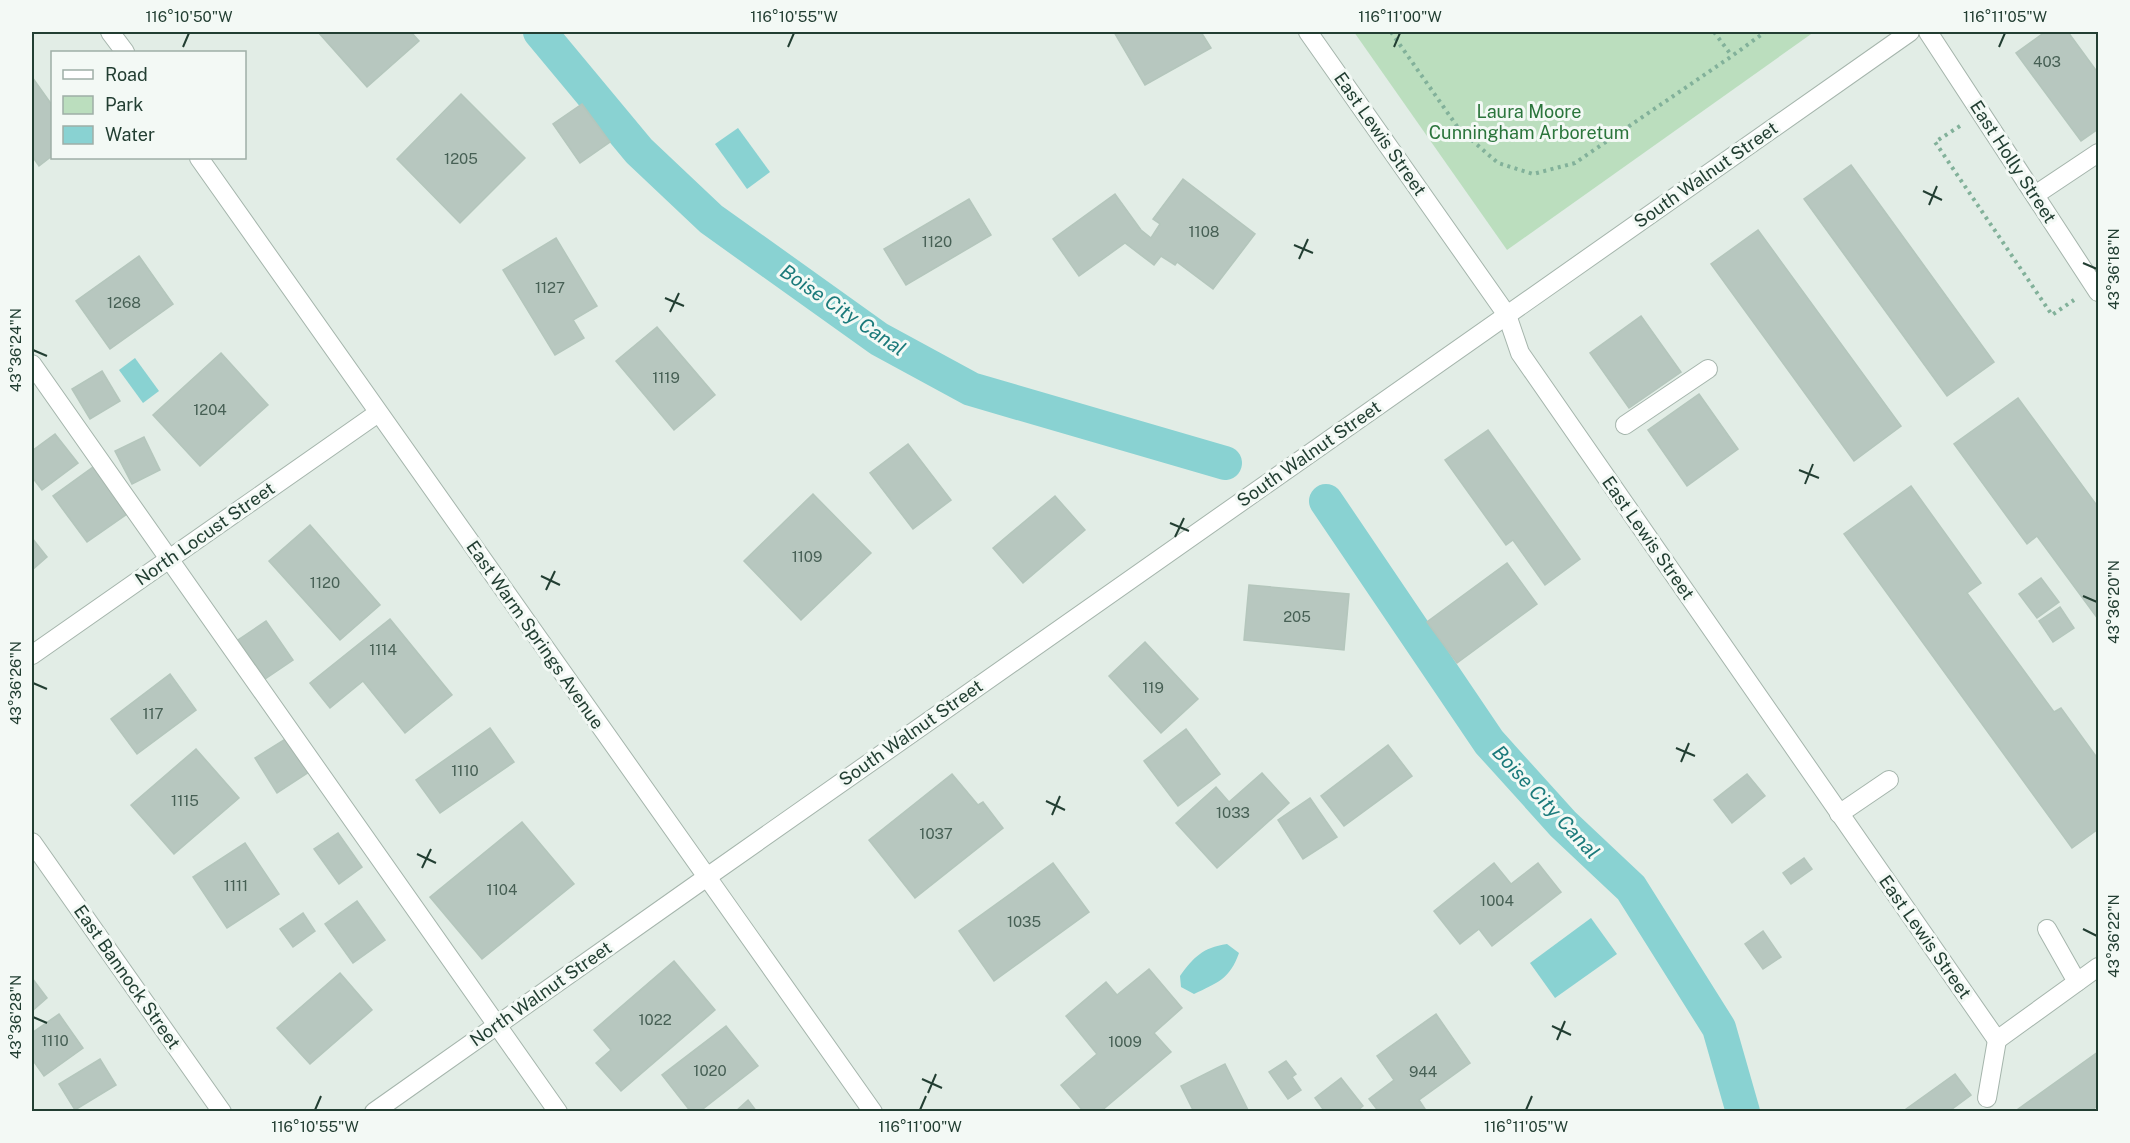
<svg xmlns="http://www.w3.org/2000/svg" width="2130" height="1143" font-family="'Public Sans',sans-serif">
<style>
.green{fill:#bbdebe}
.water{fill:#89d2d2}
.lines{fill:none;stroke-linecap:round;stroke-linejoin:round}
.canal{stroke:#89d2d2;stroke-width:34}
.building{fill:#b7c7bf;stroke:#b4c6bc;stroke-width:1.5}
.service-casing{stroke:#a5b5ac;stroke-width:20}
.minor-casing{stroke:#a5b5ac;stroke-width:20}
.tertiary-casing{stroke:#a5b5ac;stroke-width:20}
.path{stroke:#82b19a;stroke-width:4;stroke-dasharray:3 4.5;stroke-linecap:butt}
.service{stroke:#fff;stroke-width:18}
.minor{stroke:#fff;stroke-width:18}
.tertiary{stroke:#fff;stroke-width:18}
.ticks{fill:none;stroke:#223e32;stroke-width:2}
.labels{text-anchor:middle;stroke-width:6;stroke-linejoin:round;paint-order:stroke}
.number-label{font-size:15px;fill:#476055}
.park-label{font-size:18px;fill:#2b753c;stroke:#f3f9f5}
.street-label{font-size:18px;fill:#223e32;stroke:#f3f9f5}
.water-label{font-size:20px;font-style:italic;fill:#1b7a7b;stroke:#f3f9f5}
.neatline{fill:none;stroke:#223e32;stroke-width:2}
.ticks-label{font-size:15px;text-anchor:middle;fill:#223e32}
</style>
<rect width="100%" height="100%" fill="#e2ede6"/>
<!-- green -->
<path class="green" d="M1354 32H1814L1507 250Z"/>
<!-- water -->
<g class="water">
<path d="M738 128 770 172 747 189 715 144Z"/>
<path d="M135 358 159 391 143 403 119 370Z"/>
<path d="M1591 918 1617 954 1555 998 1530 963Z"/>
<path d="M1227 944 1239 953C1230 979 1217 983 1194 994L1181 987 1180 976C1194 957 1202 948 1227 944Z"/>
</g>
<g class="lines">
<!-- canal -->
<g class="canal">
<path d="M540 32 639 151 711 219 879 339 971 389 1225 463"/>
<path d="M1326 501 1489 742 1563 824 1631 888 1719 1028 1743 1112"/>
</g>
</g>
<!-- building -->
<g class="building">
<path d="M318 32H411L419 41 367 87Z"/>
<path d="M1114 32H1201L1211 48 1145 85Z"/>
<path d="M2045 32H2068L2098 73V129L2081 141 2016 53Z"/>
<path d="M32 77 52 105V156L39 166 32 156Z"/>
<path d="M461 94 525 158 460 223 397 159Z"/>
<path d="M582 104 610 142 580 163 553 124Z"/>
<path d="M1851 165 1994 362 1947 396 1804 199Z"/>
<path d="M1183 179 1255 234 1213 289 1177 262 1175 265 1161 256 1154 265 1125 243 1079 276 1053 239 1115 194 1141 230 1151 238 1160 224 1153 219Z"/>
<path d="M969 199 991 235 906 285 884 249Z"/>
<path d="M1758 230 1901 426 1854 461 1711 264Z"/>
<path d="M556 238 597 306 573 320 584 338 555 355 503 270Z"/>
<path d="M139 256 173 304 110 349 76 301Z"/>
<path d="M1641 316 1681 372 1629 408 1590 353Z"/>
<path d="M657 327 715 395 674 430 616 361Z"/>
<path d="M221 353 268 405 200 466 153 415Z"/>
<path d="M102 371 120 401 90 419 72 389Z"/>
<path d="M1699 394 1738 449 1687 486 1648 430Z"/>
<path d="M2018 398 2098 507V619L2037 536 2027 544 1954 444Z"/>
<path d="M1488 430 1580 559 1545 585 1513 540 1506 545 1445 460Z"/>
<path d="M55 434 78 463 42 490 32 477V451Z"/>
<path d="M144 437 160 470 132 484 115 451Z"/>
<path d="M908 444 951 500 913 529 870 473Z"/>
<path d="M93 467 127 514 87 542 53 496Z"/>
<path d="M1911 486 1981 583 1967 593 2054 712 2061 708 2098 759V829L2072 848 1844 534Z"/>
<path d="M813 494 871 553 801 620 744 561Z"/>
<path d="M1055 496 1085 530 1023 583 993 548Z"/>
<path d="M310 525 380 605 340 640 269 561Z"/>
<path d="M32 538 47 557 32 570Z"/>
<path d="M1507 563 1537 604 1457 663 1427 622Z"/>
<path d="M2041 578 2059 602 2037 618 2019 594Z"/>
<path d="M1249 585 1349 594 1344 650 1244 640Z"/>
<path d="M2060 607 2074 628 2053 642 2039 621Z"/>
<path d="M390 619 452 695 405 733 363 681 330 708 310 683Z"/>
<path d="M266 621 293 660 265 679 238 640Z"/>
<path d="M1145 642 1198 699 1161 733 1109 676Z"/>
<path d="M170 674 196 710 137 754 111 719Z"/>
<path d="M490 728 514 762 440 813 416 780Z"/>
<path d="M1186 729 1220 774 1178 806 1144 761Z"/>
<path d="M287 738 309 772 277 793 255 758Z"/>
<path d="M1388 745 1412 776 1344 826 1321 796Z"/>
<path d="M196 749 239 798 174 854 131 805Z"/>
<path d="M1262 773 1289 803 1217 868 1176 823 1216 787 1229 802Z"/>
<path d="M952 774 978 805 983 802 1003 828 915 898 869 840Z"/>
<path d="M1747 774 1765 796 1732 823 1714 800Z"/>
<path d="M1310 798 1337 837 1303 859 1278 820Z"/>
<path d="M522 822 574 884 482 959 430 897Z"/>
<path d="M338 833 362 867 339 884 314 849Z"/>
<path d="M245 843 279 894 227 928 193 877Z"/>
<path d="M1804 858 1812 869 1791 884 1783 873Z"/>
<path d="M1053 863 1089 912 994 981 959 931Z"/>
<path d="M1494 863 1511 884 1538 863 1561 892 1492 946 1479 929 1460 944 1434 911Z"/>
<path d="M357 901 385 940 353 963 325 924Z"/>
<path d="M303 913 315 931 293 947 280 929Z"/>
<path d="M1763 931 1781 957 1763 969 1745 944Z"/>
<path d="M674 961 715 1010 621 1091 596 1063 611 1050 594 1030Z"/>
<path d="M1149 969 1182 1008 1154 1033 1171 1052 1100 1112H1084L1061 1085 1097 1054 1066 1016 1106 982 1117 995Z"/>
<path d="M340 973 372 1010 310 1064 277 1028Z"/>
<path d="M32 978 47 998 32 1011Z"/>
<path d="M59 1014 83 1048 44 1076 32 1059V1033Z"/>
<path d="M1436 1014 1470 1063 1419 1100 1427 1112H1379L1369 1099 1394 1080 1377 1056Z"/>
<path d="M726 1026 758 1066 699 1112H691L662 1075Z"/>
<path d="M2098 1052V1110L2096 1107 2090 1112H2014Z"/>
<path d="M100 1059 116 1085 75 1110 59 1084Z"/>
<path d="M1286 1061 1296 1074 1292 1077 1301 1090 1288 1099 1269 1072Z"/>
<path d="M1225 1064 1249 1112H1194L1181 1086Z"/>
<path d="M1955 1074 1971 1095 1948 1112H1902Z"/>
<path d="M1341 1078 1363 1106 1356 1112H1325L1315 1098Z"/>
<path d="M748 1100 757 1112H735Z"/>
</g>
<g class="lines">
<!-- service casing -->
<g class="service-casing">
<g id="service">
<path d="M2035 195 2098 153"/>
<path d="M32 364 558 1112"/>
<path d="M1625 425 1708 369"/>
<path d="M1839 814 1889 780"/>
<path d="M2047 929 2077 982"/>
<path d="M1987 1098 1997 1040"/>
</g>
</g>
<!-- minor casing -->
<g class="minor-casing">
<g id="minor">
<path d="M1308 32 1507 315 1520 353 1997 1040 2098 967"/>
<path d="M1928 32 2098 292"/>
<path d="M32 655 378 413"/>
<path d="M32 842 222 1112"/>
<path d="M374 1112 707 877"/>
</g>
</g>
<!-- tertiary casing -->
<g class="tertiary-casing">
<g id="tertiary">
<path d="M110 32 125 52"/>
<path d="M199 158 873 1112"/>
<path d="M707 877 1910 32"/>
</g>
</g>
<!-- path -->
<g class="path">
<path d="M1391 32 1459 129 1498 163 1533 174 1575 163 1732 56 1765 32"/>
<path d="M1714 32 1732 56"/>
<path d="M1960 126 1935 142 2052 315 2074 300"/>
</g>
<!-- service -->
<use href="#service" class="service"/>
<!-- minor -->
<use href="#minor" class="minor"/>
<!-- tertiary -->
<use href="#tertiary" class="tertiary"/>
</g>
<!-- ticks -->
<path class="ticks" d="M183 47 189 33M788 47 794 33M1394 47 1400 33M1999 47 2005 33M1923 191 1942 200M1929 205 1937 186M1294 245 1313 253M1299 259 1308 239M2083 263 2097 269M665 298 684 306M670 312 679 293M33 350 47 356M1799 470 1819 478M1805 484 1813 464M1170 523 1189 531M1175 537 1184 518M541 576 560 585M546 590 555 571M2083 596 2097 602M33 683 47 689M1676 748 1695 756M1681 762 1689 743M1046 801 1065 810M1052 815 1060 796M417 854 436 863M422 868 431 849M2083 929 2097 936M33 1017 47 1023M1552 1026 1571 1035M1557 1040 1565 1021M922 1079 942 1088M928 1093 936 1074M315 1110 321 1096M920 1110 926 1096M1526 1110 1532 1096"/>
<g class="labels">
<!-- number labels -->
<g class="number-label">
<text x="2047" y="67">403</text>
<text x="461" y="164">1205</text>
<text x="1204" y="237">1108</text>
<text x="937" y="247">1120</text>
<text x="550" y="293">1127</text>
<text x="124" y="308">1268</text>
<text x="666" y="383">1119</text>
<text x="210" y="415">1204</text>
<text x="807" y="562">1109</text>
<text x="325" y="588">1120</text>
<text x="1297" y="622">205</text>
<text x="383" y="655">1114</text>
<text x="1153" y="693">119</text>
<text x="153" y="719">117</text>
<text x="465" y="776">1110</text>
<text x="185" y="806">1115</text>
<text x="1233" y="818">1033</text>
<text x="936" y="839">1037</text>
<text x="236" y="891">1111</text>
<text x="502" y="895">1104</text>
<text x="1497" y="906">1004</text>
<text x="1024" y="927">1035</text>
<text x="655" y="1025">1022</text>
<text x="55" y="1046">1110</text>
<text x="1125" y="1047">1009</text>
<text x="710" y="1076">1020</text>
<text x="1423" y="1077">944</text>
</g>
<!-- park labels -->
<g class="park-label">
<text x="1529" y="118">Laura Moore<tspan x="1529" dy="21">Cunningham Arboretum</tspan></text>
</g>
<!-- street labels -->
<g class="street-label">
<text transform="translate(1380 134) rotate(55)" y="6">East Lewis Street</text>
<text transform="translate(2013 162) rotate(57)" y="6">East Holly Street</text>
<text transform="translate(1706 175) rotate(-35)" y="6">South Walnut Street</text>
<text transform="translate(1309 454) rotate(-35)" y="6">South Walnut Street</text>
<text transform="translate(205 534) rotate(-35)" y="6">North Locust Street</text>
<text transform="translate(1648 538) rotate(55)" y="6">East Lewis Street</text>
<text transform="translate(535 635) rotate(55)" y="6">East Warm Springs Avenue</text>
<text transform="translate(911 733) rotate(-35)" y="6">South Walnut Street</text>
<text transform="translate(1925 937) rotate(55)" y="6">East Lewis Street</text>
<text transform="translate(127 977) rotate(55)" y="6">East Bannock Street</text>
<text transform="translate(541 994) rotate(-35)" y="6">North Walnut Street</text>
</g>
<!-- water labels -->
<g class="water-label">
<text transform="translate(843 310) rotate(34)" y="7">Boise City Canal</text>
<text transform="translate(1546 802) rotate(47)" y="7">Boise City Canal</text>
</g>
</g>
<!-- border -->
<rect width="2130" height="1143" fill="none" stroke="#f3f9f5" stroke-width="66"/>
<!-- legend -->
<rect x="51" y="51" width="195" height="108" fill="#f3f9f5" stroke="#9faea7" stroke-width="1.5"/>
<rect x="63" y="70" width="30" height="9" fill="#ffffff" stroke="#9faea7" stroke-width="1.5"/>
<text x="105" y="81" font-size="18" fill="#223e32">Road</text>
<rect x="63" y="96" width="30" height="18" fill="#bbdebe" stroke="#9faea7" stroke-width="1.5"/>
<text x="105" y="111" font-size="18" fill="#223e32">Park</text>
<rect x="63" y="126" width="30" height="18" fill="#89d2d2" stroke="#9faea7" stroke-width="1.5"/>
<text x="105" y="141" font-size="18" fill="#223e32">Water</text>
<rect x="33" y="33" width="2064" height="1077" class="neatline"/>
<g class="ticks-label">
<text x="189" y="22">116°10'50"W</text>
<text x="794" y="22">116°10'55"W</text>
<text x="1400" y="22">116°11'00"W</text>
<text x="2005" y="22">116°11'05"W</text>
<text transform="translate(2114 269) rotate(-90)" y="5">43°36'18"N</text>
<text transform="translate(16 350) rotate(-90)" y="5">43°36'24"N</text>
<text transform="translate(2114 602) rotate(-90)" y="5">43°36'20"N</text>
<text transform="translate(16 683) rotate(-90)" y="5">43°36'26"N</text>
<text transform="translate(2114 936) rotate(-90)" y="5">43°36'22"N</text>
<text transform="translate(16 1017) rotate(-90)" y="5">43°36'28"N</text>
<text x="315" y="1132">116°10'55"W</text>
<text x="920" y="1132">116°11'00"W</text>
<text x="1526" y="1132">116°11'05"W</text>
</g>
</svg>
